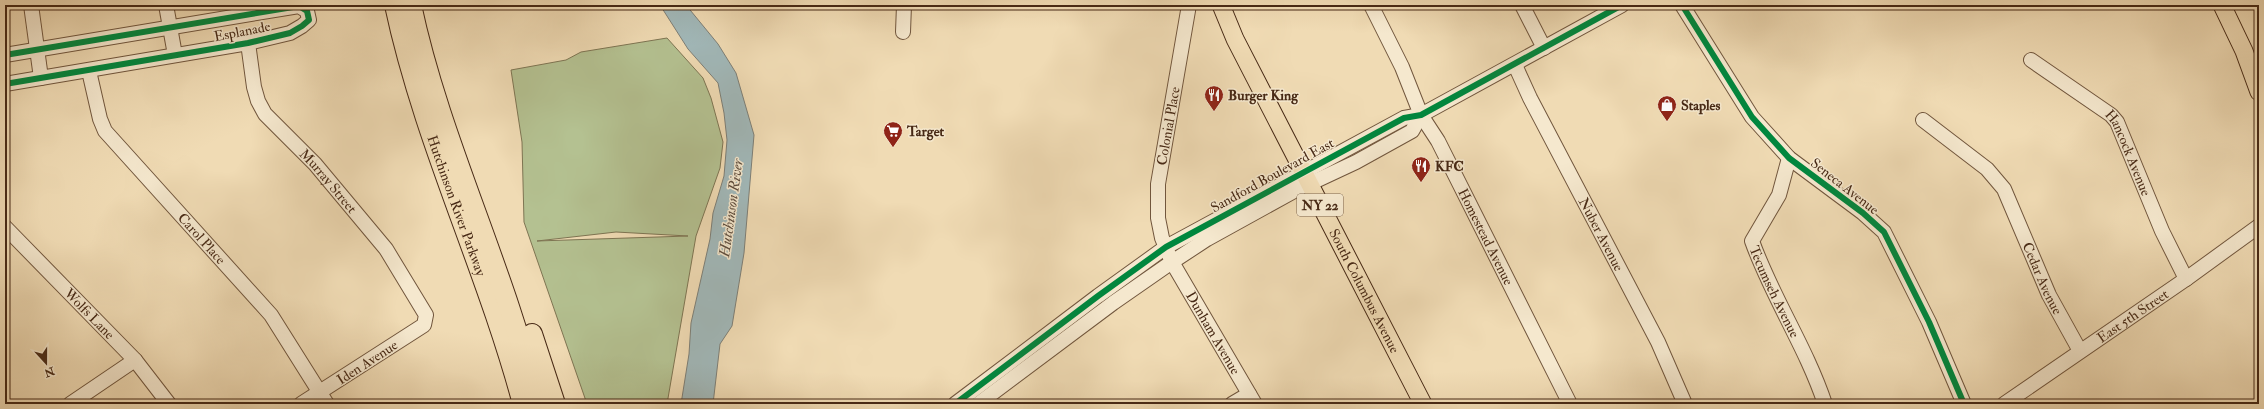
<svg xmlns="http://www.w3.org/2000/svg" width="2264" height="409" font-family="'IM FELL Double Pica',serif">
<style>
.green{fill:#b4c191;stroke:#7e7553;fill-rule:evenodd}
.water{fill:#a1b8b9;stroke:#7d7f77}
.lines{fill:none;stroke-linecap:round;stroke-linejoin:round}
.minor-casing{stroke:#71563d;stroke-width:16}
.major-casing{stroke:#472915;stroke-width:19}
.highway-casing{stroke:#472915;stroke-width:22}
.minor{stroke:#f5e8ce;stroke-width:14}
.major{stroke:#f0dbb4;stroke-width:17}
.highway{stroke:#f0dbb4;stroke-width:20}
.cycleway-casing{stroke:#f5e8ce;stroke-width:8}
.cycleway{stroke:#00873e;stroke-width:6}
.labels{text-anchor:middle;stroke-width:3;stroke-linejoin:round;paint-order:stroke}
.shield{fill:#f5e8ce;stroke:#7b624c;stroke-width:1}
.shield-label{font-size:13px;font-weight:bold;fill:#472915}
.street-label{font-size:14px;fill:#472915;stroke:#f5e8ce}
.poi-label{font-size:14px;font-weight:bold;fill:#472915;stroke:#f5e8ce;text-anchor:start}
.water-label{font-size:15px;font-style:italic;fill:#5e4d3e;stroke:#f5e8ce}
</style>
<rect width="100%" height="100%" fill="#f0dbb4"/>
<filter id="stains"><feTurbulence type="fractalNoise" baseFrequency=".005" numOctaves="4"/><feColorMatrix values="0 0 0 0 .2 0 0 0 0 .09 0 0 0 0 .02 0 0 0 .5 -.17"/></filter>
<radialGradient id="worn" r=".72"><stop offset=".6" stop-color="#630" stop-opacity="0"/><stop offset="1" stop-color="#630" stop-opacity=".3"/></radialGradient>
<!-- green -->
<path class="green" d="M667 38 703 78 711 98 723 142 720 168 696 236 667 404H587L524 222 522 142 511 70 566 60 581 52ZM616 232 688 236 537 241Z"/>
<!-- water -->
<path class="water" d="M660 5H686L718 44 736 73 754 135 744 253 732 326 720 344 713 404H681L689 354 691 323 710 239 713 213 724 176 727 140 724 113 718 83 688 49Z"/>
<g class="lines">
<!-- minor casing -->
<g class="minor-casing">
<g id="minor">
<path d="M31 5 41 78"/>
<path d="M166 5 175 55"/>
<path id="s1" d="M1189 5 1158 184V218L1162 238 1172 262 1255 404"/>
<path id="s2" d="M1371 5 1402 67 1421 115 1438 141 1570 404"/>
<path d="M1522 5 1544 48"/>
<path d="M1682 5 1752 117 1789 158 1863 213 1884 232 1929 322 1964 404"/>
<path d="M903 32 904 5"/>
<path id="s3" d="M248 43 254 87 258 101 265 114 315 164 386 249 426 315 424 325 301 404"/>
<path d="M5 55 299 6 307 11 309 20 302 26 290 33 248 43 5 84"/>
<path id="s4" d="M2031 60 2111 115 2117 122 2162 231 2186 279"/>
<path id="s5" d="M1515 65 1530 98 1658 342 1685 404"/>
<path id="s6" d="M89 71 100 119 105 131 271 315 327 404"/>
<path id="s7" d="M1923 120 1987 169 2004 189 2049 295 2080 351"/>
<path id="s8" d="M1789 158 1779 195 1752 241C1772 297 1806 347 1825 404"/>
<path id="s9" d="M5 227 135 360 169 404"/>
<path d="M70 404 135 360"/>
<path d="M955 404 1098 296 1166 247 1404 118 1421 115 1622 5"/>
<path d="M978 404 1113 303 1172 262 1207 239 1294 191 1356 162 1412 131 1421 115"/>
<path d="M1232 404 1249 394"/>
<path id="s10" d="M2004 404 2186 279 2259 226"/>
</g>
</g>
<!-- major casing -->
<g class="major-casing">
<g id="major">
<path id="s11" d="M1221 5 1235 39 1423 404"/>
<path d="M2222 5 2244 51 2259 92"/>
</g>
</g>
<!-- highway casing -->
<g class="highway-casing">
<g id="highway">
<path id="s12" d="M395 5C424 142 487 269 523 404"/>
<path d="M411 5C440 142 505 268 537 404"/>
<path d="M532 334 555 404"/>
</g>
</g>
<!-- minor -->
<use href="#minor" class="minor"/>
<!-- major -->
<use href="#major" class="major"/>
<!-- highway -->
<use href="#highway" class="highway"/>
<!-- cycleway casing -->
<g class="cycleway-casing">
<g id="cycleway">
<path d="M1682 5 1752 117 1789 158 1863 213 1884 232 1929 322 1964 404"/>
<path d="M5 55 299 6 307 11 309 20 302 26 290 33 248 43 5 84"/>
<path d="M955 404 1098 296 1166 247 1404 118 1421 115 1622 5"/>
</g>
</g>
<!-- cycleway -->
<use href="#cycleway" class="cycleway"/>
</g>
<!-- icons -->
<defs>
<g id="restaurant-pin" transform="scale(1)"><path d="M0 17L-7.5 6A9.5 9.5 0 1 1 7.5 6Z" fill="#8f2418" stroke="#f5e8ce"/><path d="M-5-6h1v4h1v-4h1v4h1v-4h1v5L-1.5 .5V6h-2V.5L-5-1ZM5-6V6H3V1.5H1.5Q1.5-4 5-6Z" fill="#fff"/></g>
<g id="shop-pin" transform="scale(1)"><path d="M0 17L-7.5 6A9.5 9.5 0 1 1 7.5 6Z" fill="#8f2418" stroke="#f5e8ce"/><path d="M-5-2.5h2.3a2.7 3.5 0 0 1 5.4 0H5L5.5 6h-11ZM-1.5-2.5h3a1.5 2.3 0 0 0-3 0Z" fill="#fff"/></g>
<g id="supermarket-pin" transform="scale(1)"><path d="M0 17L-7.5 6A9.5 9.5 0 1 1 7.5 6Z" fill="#8f2418" stroke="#f5e8ce"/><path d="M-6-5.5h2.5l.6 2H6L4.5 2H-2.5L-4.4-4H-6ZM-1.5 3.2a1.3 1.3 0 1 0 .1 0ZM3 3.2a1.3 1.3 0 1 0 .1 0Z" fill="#fff"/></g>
</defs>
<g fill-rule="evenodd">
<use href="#restaurant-pin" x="1214" y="95"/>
<use href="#shop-pin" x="1667" y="105"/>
<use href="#supermarket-pin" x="893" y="131"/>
<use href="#restaurant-pin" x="1421" y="166"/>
</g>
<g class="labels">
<!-- shield labels -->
<rect class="shield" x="1297" y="194" width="46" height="22" rx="3"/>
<g class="shield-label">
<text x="1320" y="210">NY 22</text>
</g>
<!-- street labels -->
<g class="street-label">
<text transform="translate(242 31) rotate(-11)" y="5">Esplanade</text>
<text transform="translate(1168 126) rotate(-80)" y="5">Colonial Place</text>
<text dy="5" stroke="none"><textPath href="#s4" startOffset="139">Hancock Avenue</textPath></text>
<text transform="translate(1272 175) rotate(-29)" y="5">Sandford Boulevard East</text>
<text dy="5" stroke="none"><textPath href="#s3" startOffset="166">Murray Street</textPath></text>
<text transform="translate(1845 186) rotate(38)" y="5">Seneca Avenue</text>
<text dy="5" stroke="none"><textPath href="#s12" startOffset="210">Hutchinson River Parkway</textPath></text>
<text dy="5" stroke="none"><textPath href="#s5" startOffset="190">Nuber Avenue</textPath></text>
<text dy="5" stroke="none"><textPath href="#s2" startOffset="259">Homestead Avenue</textPath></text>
<text dy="5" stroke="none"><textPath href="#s6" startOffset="207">Carol Place</textPath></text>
<text dy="5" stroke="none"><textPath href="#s7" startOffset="204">Cedar Avenue</textPath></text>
<text dy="5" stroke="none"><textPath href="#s11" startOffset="320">South Columbus Avenue</textPath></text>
<text dy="5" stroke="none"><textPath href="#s8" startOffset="147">Tecumseh Avenue</textPath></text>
<text dy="5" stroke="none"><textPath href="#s9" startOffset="121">Wolfs Lane</textPath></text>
<text dy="5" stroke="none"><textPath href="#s10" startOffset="156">East 5th Street</textPath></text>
<text dy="5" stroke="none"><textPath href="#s1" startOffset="344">Dunham Avenue</textPath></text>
<text transform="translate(367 362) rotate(-33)" y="5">Iden Avenue</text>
</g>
<!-- poi labels -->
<g class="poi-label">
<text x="1228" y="100">Burger King</text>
<text x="1681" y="110">Staples</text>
<text x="907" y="136">Target</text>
<text x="1435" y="171">KFC</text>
</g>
<!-- water labels -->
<g class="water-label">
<text transform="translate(731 208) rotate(-82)" y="5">Hutchinson River</text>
</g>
</g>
<!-- margin -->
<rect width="2264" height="409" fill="none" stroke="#f0dbb4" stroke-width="20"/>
<rect x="6" y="6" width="2252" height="397" fill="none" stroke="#472915" stroke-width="2"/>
<rect x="10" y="10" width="2244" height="389" fill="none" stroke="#472915"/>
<!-- north arrow -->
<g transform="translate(46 363) rotate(159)" stroke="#f5e8ce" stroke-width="3" paint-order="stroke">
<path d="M0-3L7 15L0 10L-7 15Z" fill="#472915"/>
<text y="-6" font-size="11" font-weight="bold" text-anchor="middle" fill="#472915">N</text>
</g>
<rect width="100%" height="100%" filter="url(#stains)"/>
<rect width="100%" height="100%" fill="url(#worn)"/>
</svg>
